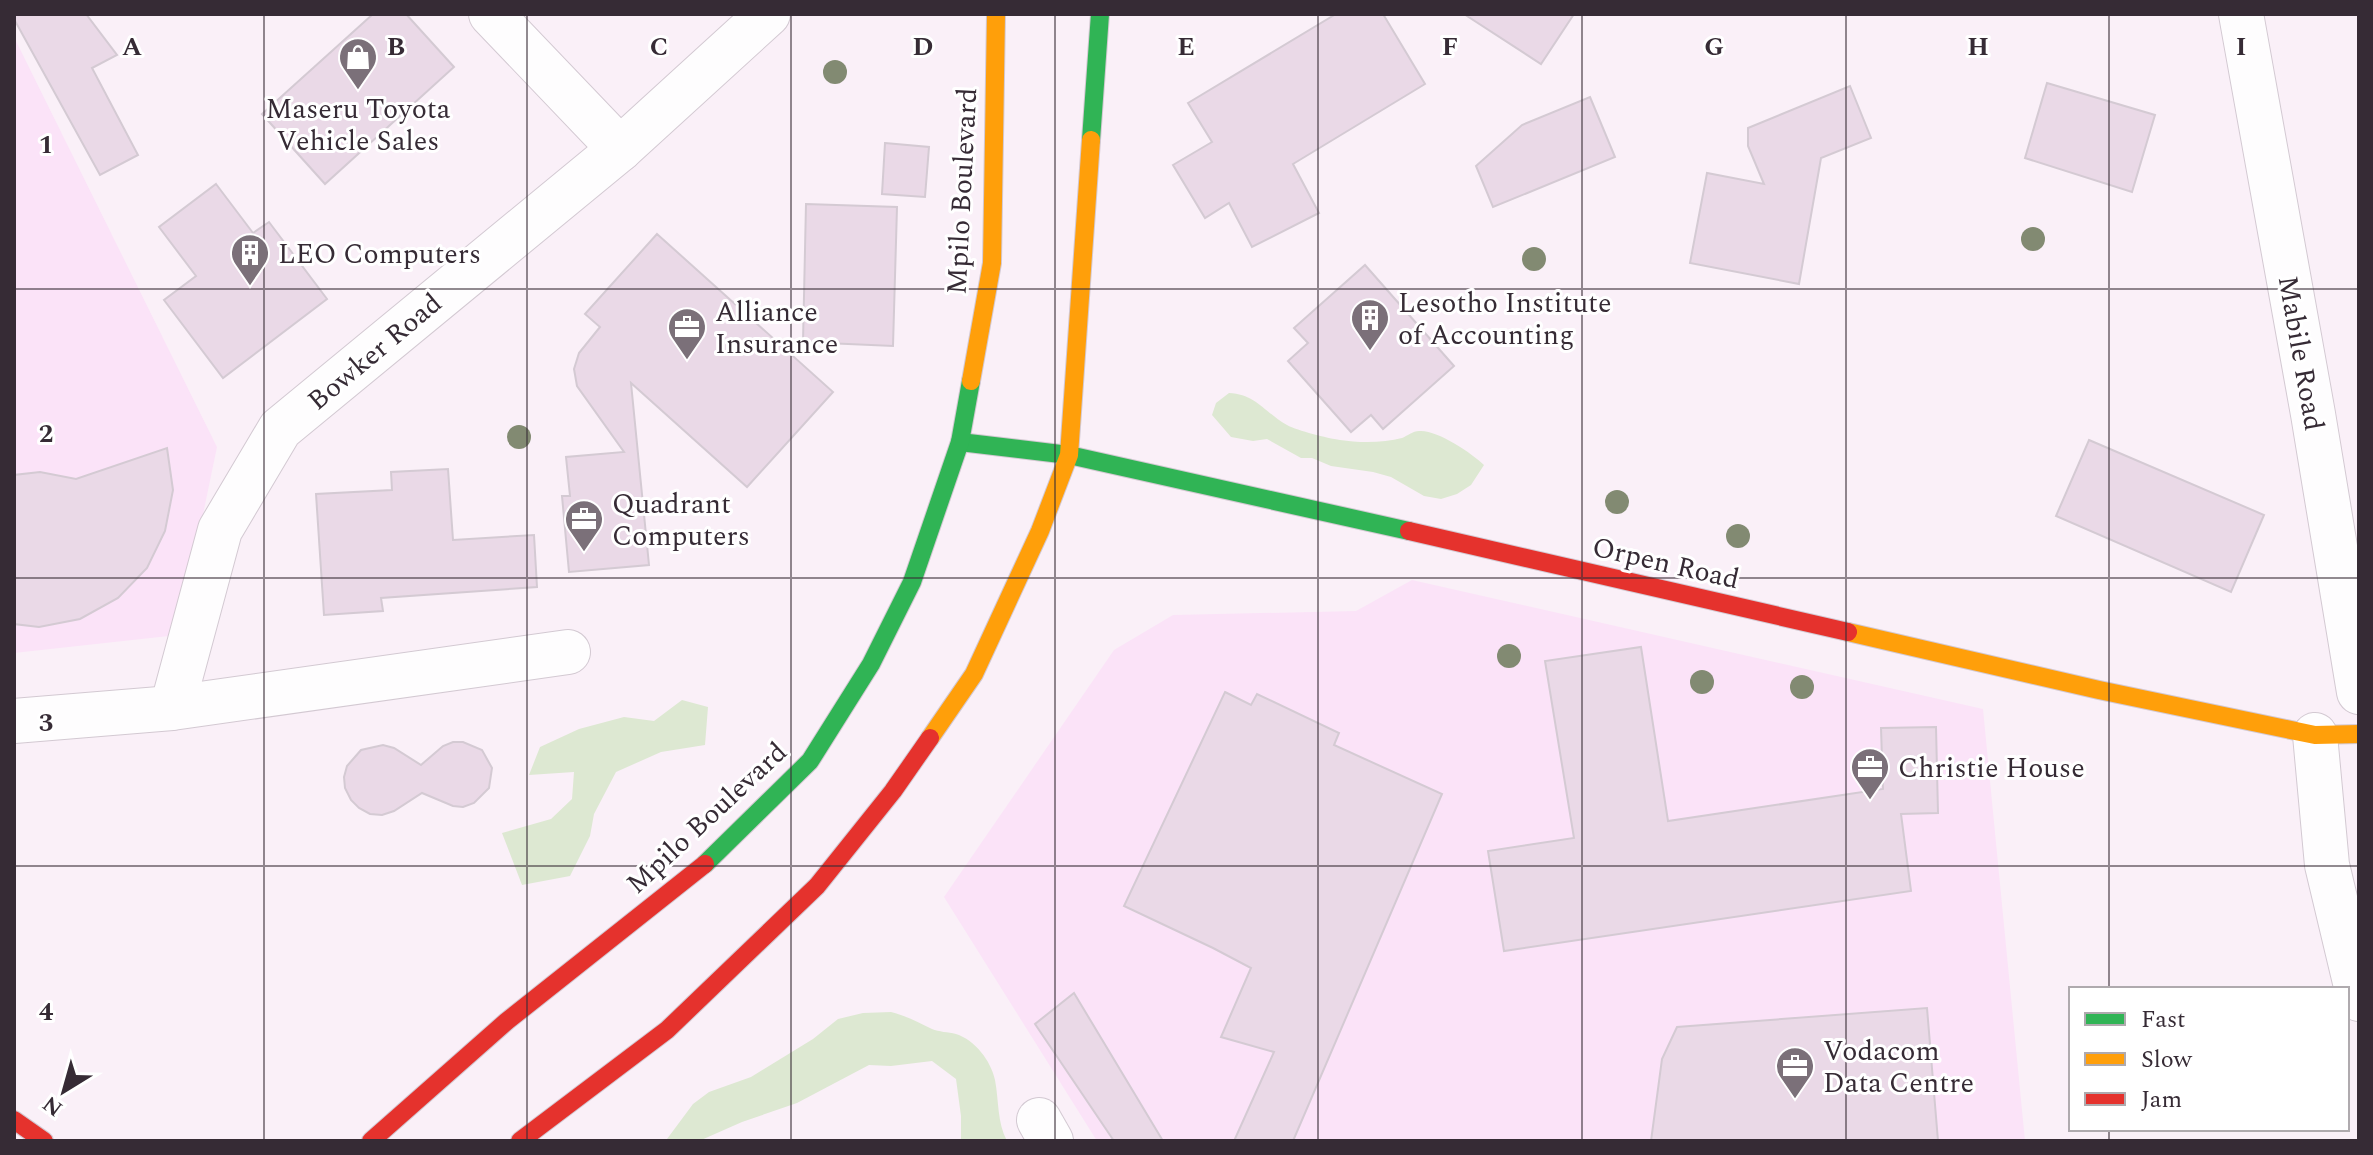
<svg xmlns="http://www.w3.org/2000/svg" width="2373" height="1155" font-family="Spectral,serif">
<style>
.built{fill:#fbe3f8}
.green{fill:#dde8d2}
.building{fill:#ead9e7;stroke:#d4cad3;stroke-width:2}
.lines{fill:none;stroke-linecap:round;stroke-linejoin:round}
.street-casing{stroke:#d3c9d2;stroke-width:46}
.fast-casing{stroke:#d3c9d2;stroke-width:20}
.slow-casing{stroke:#d3c9d2;stroke-width:20}
.jam-casing{stroke:#d3c9d2;stroke-width:20}
.street{stroke:#fefdfe;stroke-width:44}
.fast{stroke:#30b455;stroke-width:18}
.slow{stroke:#ff9f0a;stroke-width:18}
.jam{stroke:#e5322d;stroke-width:18}
.tree{fill:#828a72}
.grid{fill:none;stroke:#362b35;stroke-width:2;stroke-opacity:0.55}
.labels{text-anchor:middle;stroke-width:6;stroke-linejoin:round;paint-order:stroke}
.poi-label{font-size:28px;fill:#362b35;stroke:#fff;text-anchor:start}
.street-label{font-size:28px;fill:#362b35;stroke:#fff}
.grid-label{font-size:26px;text-anchor:middle;font-weight:bold;fill:#362b35;stroke:#fff;stroke-width:6;stroke-linejoin:round;paint-order:stroke}
</style>
<rect width="100%" height="100%" fill="#faf0f8"/>
<!-- built -->
<g class="built">
<path d="M14 37 217 447 178 635 14 653Z"/>
<path d="M1412 580 1983 709 2025 1141H1097L944 897 1114 650 1173 615 1356 611Z"/>
</g>
<!-- green -->
<g class="green">
<path d="M1229 393C1256 394 1265 413 1287 425 1298 431 1327 438 1340 440 1359 443 1384 443 1402 438 1407 436 1413 431 1419 431 1436 429 1472 453 1484 465L1471 485 1457 494 1441 499 1424 496 1391 477 1373 472 1331 466 1312 458H1301L1267 439 1253 441 1231 437 1212 415 1216 403Z"/>
<path d="M682 700 708 707 705 745 661 752 616 772 594 814 590 836 570 876 522 885 502 833 551 819 572 799 574 772 529 775 540 747 579 729 624 717 654 721Z"/>
<path d="M891 1012C906 1016 918 1022 932 1029 939 1032 948 1032 956 1034 975 1040 991 1061 995 1080 999 1101 997 1122 1007 1141H961V1116L956 1079 932 1061 891 1066 869 1065 797 1103 742 1122 699 1141 667 1139 693 1104 709 1092 751 1077 813 1039 838 1019 863 1013Z"/>
</g>
<!-- building -->
<g class="building">
<path d="M14 14H86L117 55 92 68 138 155 100 175 14 19Z"/>
<path d="M373 14H406L454 67 325 184 262 114Z"/>
<path d="M1336 14H1383L1425 84 1293 164 1319 213 1252 247 1229 203 1205 218 1173 165 1212 142 1188 103Z"/>
<path d="M1464 14H1574L1541 64Z"/>
<path d="M2047 83 2155 115 2132 192 2025 158Z"/>
<path d="M1850 86 1871 138 1821 158 1799 284 1690 263 1707 173 1764 184 1748 146V128Z"/>
<path d="M1590 97 1615 157 1493 207 1476 166 1522 125Z"/>
<path d="M885 143 929 147 925 197 882 194Z"/>
<path d="M216 184 253 233 269 222 327 299 223 378 164 300 196 276 159 227Z"/>
<path d="M806 204 897 207 893 346 803 342Z"/>
<path d="M657 234 833 392 747 487 631 383 649 565 569 572 562 496H570L566 457 624 452 577 386 574 369 579 353 600 327 585 314Z"/>
<path d="M1365 265 1454 366 1383 429 1371 415 1351 432 1288 361 1308 343 1294 328Z"/>
<path d="M2089 440 2264 515 2231 592 2056 516Z"/>
<path d="M167 448 173 490 165 531 147 568 118 598 80 619 39 627 14 624V475L40 472 76 479Z"/>
<path d="M448 469 453 540 534 535 537 587 381 598 383 611 324 615 316 494 392 490 391 472Z"/>
<path d="M1641 647 1668 821 1883 789 1881 728 1936 727 1938 813 1901 814 1911 891 1504 951 1488 851 1574 838 1545 661Z"/>
<path d="M1225 692 1251 705 1257 694 1339 733 1334 745 1442 794 1293 1141H1234L1274 1052 1221 1037 1251 968 1213 948 1124 906Z"/>
<path d="M453 742H463L482 750 492 768 489 788 474 803 463 807 453 806 422 793 394 811 382 815 370 814 359 808 351 800 345 788 344 777 347 766 361 750 383 745 394 748 421 765 443 746Z"/>
<path d="M1074 993 1163 1141H1114L1035 1024Z"/>
<path d="M1927 1008 1938 1141H1651L1662 1059 1677 1027Z"/>
</g>
<g class="lines">
<!-- street casing -->
<g class="street-casing">
<g id="street">
<path d="M491 14 620 149"/>
<path d="M2241 14 2313 414 2359 692"/>
<path d="M172 708 220 530 280 429 620 149 768 14"/>
<path d="M14 721 172 708 568 652"/>
<path d="M2315 735 2327 865 2359 999"/>
<path d="M1039 1120 1051 1141"/>
</g>
</g>
<!-- fast casing -->
<g class="fast-casing">
<g id="fast">
<path d="M1091 140 1100 14"/>
<path d="M960 442 1069 455 1409 531"/>
<path d="M705 864 810 761 871 664 912 582 960 442 971 381"/>
</g>
</g>
<!-- slow casing -->
<g class="slow-casing">
<g id="slow">
<path d="M971 381 992 263 996 14"/>
<path d="M1848 632 2099 690 2315 735 2359 734"/>
<path d="M930 738 974 674 1040 531 1069 455 1091 140"/>
</g>
</g>
<!-- jam casing -->
<g class="jam-casing">
<g id="jam">
<path d="M1409 531 1848 632"/>
<path d="M14 1120 44 1141"/>
<path d="M371 1141 507 1021 705 864"/>
<path d="M520 1141 667 1030 817 886 893 791 930 738"/>
</g>
</g>
<!-- street -->
<use href="#street" class="street"/>
<!-- fast -->
<use href="#fast" class="fast"/>
<!-- slow -->
<use href="#slow" class="slow"/>
<!-- jam -->
<use href="#jam" class="jam"/>
</g>
<!-- trees -->
<g class="tree">
<circle cx="835" cy="72" r="12"/>
<circle cx="2033" cy="239" r="12"/>
<circle cx="1534" cy="259" r="12"/>
<circle cx="519" cy="437" r="12"/>
<circle cx="1617" cy="502" r="12"/>
<circle cx="1738" cy="536" r="12"/>
<circle cx="1509" cy="656" r="12"/>
<circle cx="1702" cy="682" r="12"/>
<circle cx="1802" cy="687" r="12"/>
</g>
<!-- grid -->
<path class="grid" d="M264 14V1141M527 14V1141M791 14V1141M1055 14V1141M1318 14V1141M1582 14V1141M1846 14V1141M2109 14V989M14 289H2359M14 578H2359M14 866H2359M2109 1129V1141"/>
<!-- icons -->
<defs>
<g id="shop-pin" transform="scale(2)"><path d="M0 17L-7.5 6A9.5 9.5 0 1 1 7.5 6Z" fill="#7b7079" stroke="#fff"/><path d="M-5-2.5h2.3a2.7 3.5 0 0 1 5.4 0H5L5.5 6h-11ZM-1.5-2.5h3a1.5 2.3 0 0 0-3 0Z" fill="#fff"/></g>
<g id="building-pin" transform="scale(2)"><path d="M0 17L-7.5 6A9.5 9.5 0 1 1 7.5 6Z" fill="#7b7079" stroke="#fff"/><path d="M-4-6H4V6H1V3H-1V6H-4ZM-2.5-4.3h1.7v1.8h-1.7ZM.8-4.3h1.7v1.8H.8ZM-2.5-1h1.7V.8h-1.7ZM.8-1h1.7V.8H.8Z" fill="#fff"/></g>
<g id="office-pin" transform="scale(2)"><path d="M0 17L-7.5 6A9.5 9.5 0 1 1 7.5 6Z" fill="#7b7079" stroke="#fff"/><path d="M-6-3h4V-5.5h4V-3h4V5H-6ZM-1-4.5V-3h2v-1.5ZM-6 0V1H6V0Z" fill="#fff"/></g>
</defs>
<g fill-rule="evenodd">
<use href="#shop-pin" x="358" y="57"/>
<use href="#building-pin" x="250" y="253"/>
<use href="#building-pin" x="1370" y="318"/>
<use href="#office-pin" x="687" y="327"/>
<use href="#office-pin" x="584" y="519"/>
<use href="#office-pin" x="1870" y="767"/>
<use href="#office-pin" x="1795" y="1066"/>
</g>
<g class="labels">
<!-- poi labels -->
<g class="poi-label">
<text x="358" y="118" text-anchor="middle">Maseru Toyota<tspan x="358" dy="32">Vehicle Sales</tspan></text>
<text x="278" y="263">LEO Computers</text>
<text x="1398" y="312">Lesotho Institute<tspan x="1398" dy="32">of Accounting</tspan></text>
<text x="715" y="321">Alliance<tspan x="715" dy="32">Insurance</tspan></text>
<text x="612" y="513">Quadrant<tspan x="612" dy="32">Computers</tspan></text>
<text x="1898" y="777">Christie House</text>
<text x="1823" y="1060">Vodacom<tspan x="1823" dy="32">Data Centre</tspan></text>
</g>
<!-- street labels -->
<g class="street-label">
<text transform="translate(961 191) rotate(-87)" y="10">Mpilo Boulevard</text>
<text transform="translate(374 351) rotate(-40)" y="10">Bowker Road</text>
<text transform="translate(2302 353) rotate(80)" y="10">Mabile Road</text>
<text transform="translate(1666 562) rotate(13)" y="10">Orpen Road</text>
<text transform="translate(706 817) rotate(-43)" y="10">Mpilo Boulevard</text>
</g>
</g>
<g class="grid-label">
<text x="132" y="55">A</text>
<text x="396" y="55">B</text>
<text x="659" y="55">C</text>
<text x="923" y="55">D</text>
<text x="1186" y="55">E</text>
<text x="1450" y="55">F</text>
<text x="1714" y="55">G</text>
<text x="1978" y="55">H</text>
<text x="2241" y="55">I</text>
<text x="46" y="153">1</text>
<text x="46" y="442">2</text>
<text x="46" y="731">3</text>
<text x="46" y="1020">4</text>
</g>
<!-- border -->
<rect width="2373" height="1155" fill="none" stroke="#362b35" stroke-width="32"/>
<!-- legend -->
<rect x="2069" y="987" width="280" height="144" fill="#ffffff" stroke="#afaaae" stroke-width="2"/>
<rect x="2085" y="1013" width="40" height="12" fill="#30b455" stroke="#afaaae" stroke-width="2"/>
<text x="2141" y="1027" font-size="24" fill="#362b35">Fast</text>
<rect x="2085" y="1053" width="40" height="12" fill="#ff9f0a" stroke="#afaaae" stroke-width="2"/>
<text x="2141" y="1067" font-size="24" fill="#362b35">Slow</text>
<rect x="2085" y="1093" width="40" height="12" fill="#e5322d" stroke="#afaaae" stroke-width="2"/>
<text x="2141" y="1107" font-size="24" fill="#362b35">Jam</text>
<!-- north arrow -->
<g transform="translate(64 1091) rotate(217)" stroke="#ffffff" stroke-width="6" paint-order="stroke">
<path d="M0-6L14 30L0 20L-14 30Z" fill="#362b35"/>
<text y="-12" font-size="22" font-weight="bold" text-anchor="middle" fill="#362b35">N</text>
</g>
</svg>
